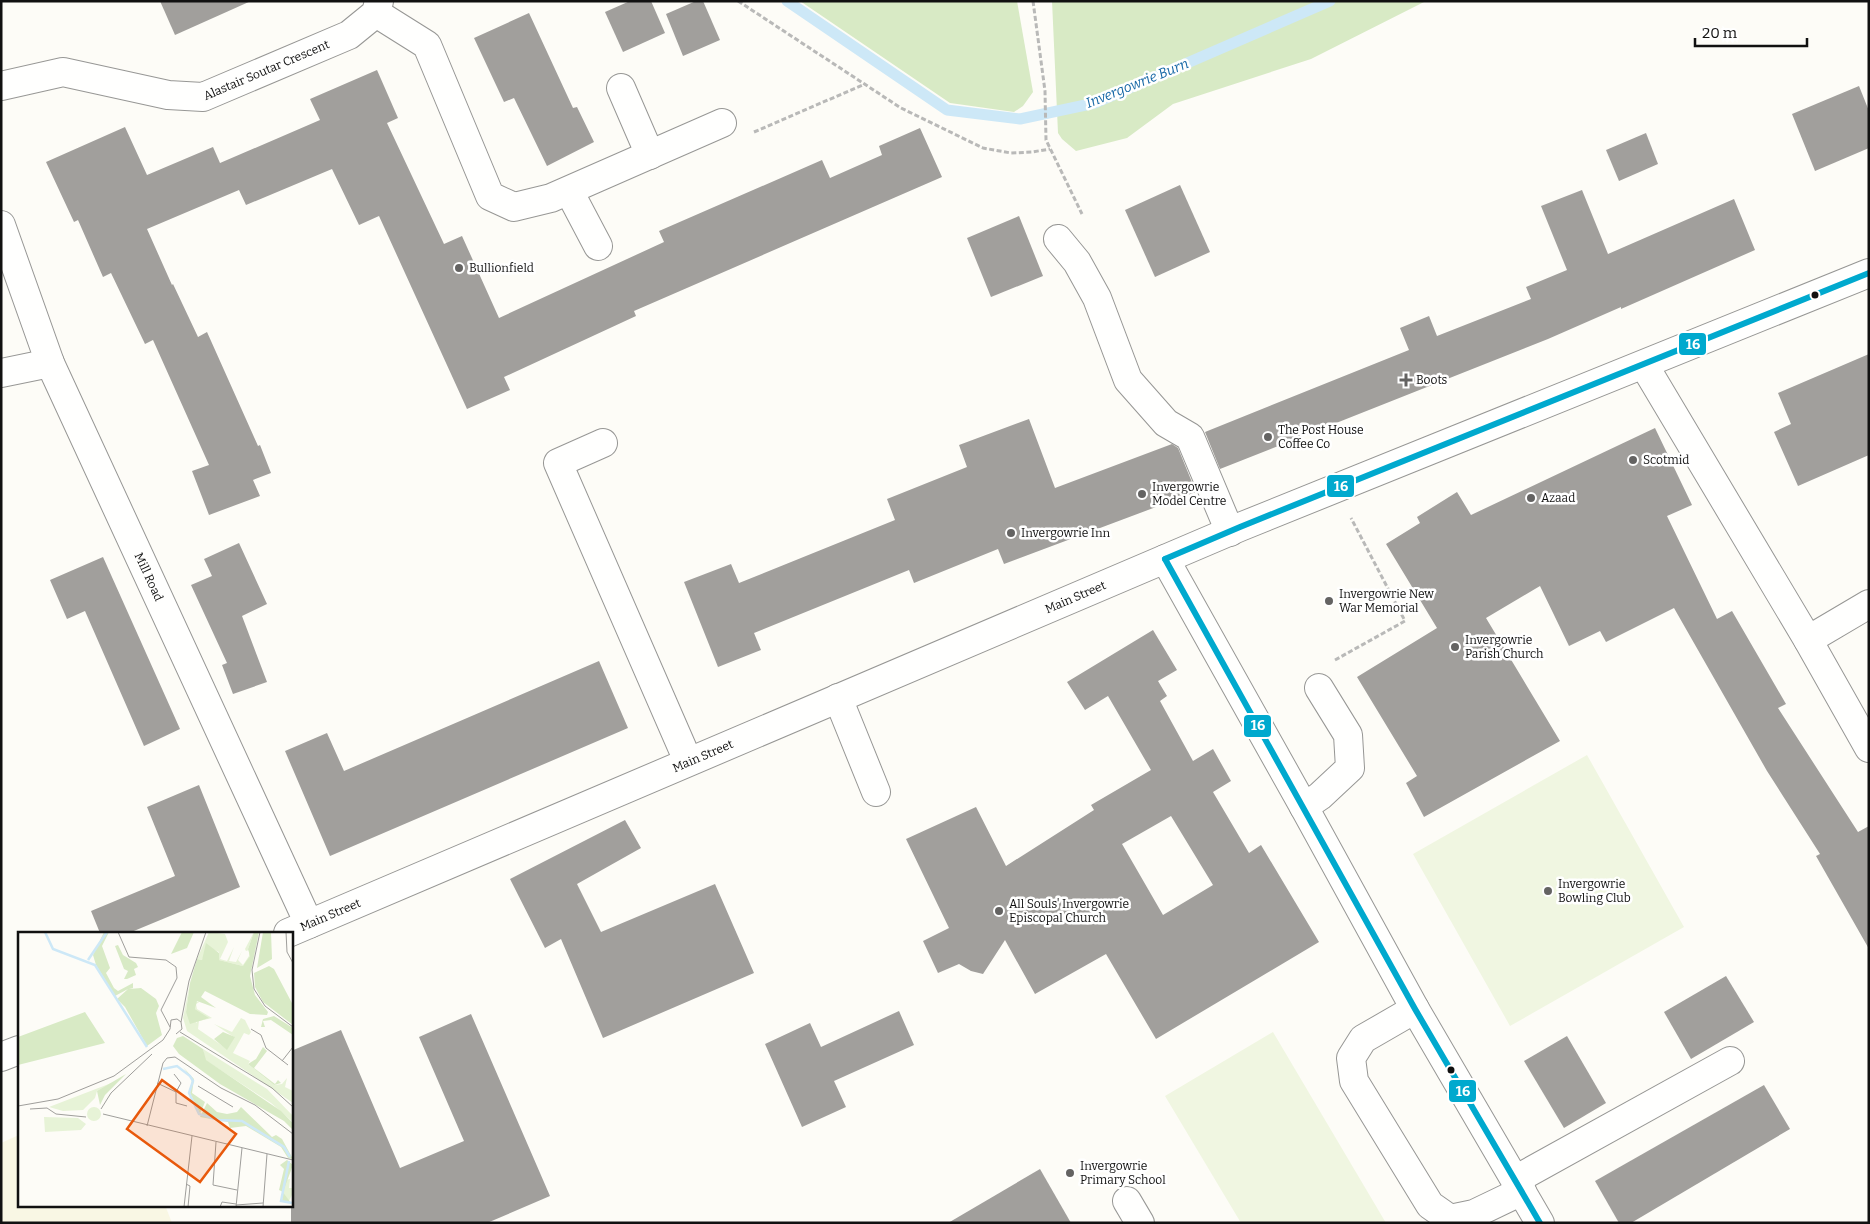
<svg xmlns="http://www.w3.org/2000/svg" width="1870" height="1224" font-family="Bitter,serif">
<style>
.farmland{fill:#f9f7e4}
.forest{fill:#d8eac5}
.pitch{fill:#f0f6e1}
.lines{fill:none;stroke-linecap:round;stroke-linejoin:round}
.stream{stroke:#cde8f7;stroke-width:11}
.building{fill:#a19f9c;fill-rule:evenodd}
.minor-casing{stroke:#979795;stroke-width:30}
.path{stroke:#b9b9b8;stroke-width:3;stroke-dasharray:5 2.5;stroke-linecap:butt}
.minor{stroke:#fffffe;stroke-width:28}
.bus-1-casing{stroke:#fff;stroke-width:10}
.bus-1{stroke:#00a9ce;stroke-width:6}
.poi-dot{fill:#646362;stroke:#fff;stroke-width:2}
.bus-dot{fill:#111;stroke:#fff;stroke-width:2}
.labels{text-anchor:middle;stroke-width:5;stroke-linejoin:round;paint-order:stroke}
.street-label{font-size:12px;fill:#111;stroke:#fff}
.poi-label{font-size:12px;fill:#111;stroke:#fff;text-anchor:start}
.water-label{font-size:14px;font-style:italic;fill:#1768a6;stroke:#fff}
.inset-river{fill:none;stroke:#cde8f7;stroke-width:2.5}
.inset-road{fill:none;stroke:#9f9e9b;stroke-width:1}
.view{fill:#e8590c;fill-opacity:0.15;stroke:#e8590c;stroke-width:2.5}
.inset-edge{fill:none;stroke:#111;stroke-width:2.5}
.line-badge{stroke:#fff;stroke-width:2}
.badge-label{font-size:14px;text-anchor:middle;font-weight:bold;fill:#fff}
</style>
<rect width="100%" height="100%" fill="#fdfcf7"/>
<!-- farmland -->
<path class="farmland" d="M19 1135V1205H165L172 1223H1V1143Z"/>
<!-- forest -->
<g class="forest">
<path d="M800 1H1017L1033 92 1023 106 1014 112 950 103Z"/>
<path d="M1052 1H1426L1311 59 1173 104 1127 138 1076 151 1062 139 1058 133Z"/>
</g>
<!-- pitch -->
<g class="pitch">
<path d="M1587 755 1684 927 1510 1026 1413 854Z"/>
<path d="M1273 1032 1386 1223H1241L1165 1096Z"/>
</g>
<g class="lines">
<!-- stream -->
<path class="stream" d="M787 1 947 110 1020 119 1095 103 1330 1"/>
</g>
<!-- building -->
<g class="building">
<path d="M160 1H251L175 35Z"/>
<path d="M630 1H651L665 33 623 52 605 12Z"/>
<path d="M696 1H703L720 40 683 56 666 14Z"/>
<path d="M529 13 573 108 577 107 594 142 547 166 514 98 504 102 474 38Z"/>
<path d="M377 70 398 118 387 123 444 244 462 236 499 318 664 242 659 231 822 160 830 178 882 155 879 146 920 128 942 177 634 311 636 316 504 377 510 390 467 409 379 216 359 225 332 169 246 205 239 190 147 229 172 285 173 284 198 337 207 332 258 446 260 445 271 473 253 480 260 496 209 515 192 471 209 465 153 340 145 344 111 273 103 277 78 220 74 222 46 162 125 127 147 175 213 147 220 163 320 120 310 99Z"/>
<path d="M1859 86 1869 111V148L1815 171 1792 114Z"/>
<path d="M1646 133 1658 164 1619 181 1606 150Z"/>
<path d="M1180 185 1210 252 1155 277 1125 210Z"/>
<path d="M1582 190 1608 254 1734 199 1755 250 1621 309V307L1548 339 1220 469 1205 432 1409 350 1400 328 1429 316 1437 336 1531 299 1526 287 1567 270 1541 206Z"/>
<path d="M1019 216 1043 276 991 297 967 238Z"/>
<path d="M1869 354V455L1798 486 1774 432 1791 424 1778 393Z"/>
<path d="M1029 419 1055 488 1172 444 1178 448 1196 492 1004 564 998 549 914 583 909 570 754 633 761 650 718 667 684 582 731 564 739 583 895 520 887 499 967 467 959 445Z"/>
<path d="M1655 428 1692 505 1667 516 1717 619 1732 611 1786 704 1778 708 1858 832 1869 826V949L1816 856 1820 854 1767 771 1674 608 1606 642 1600 631 1569 646 1540 586 1486 618 1560 741 1424 817 1406 783 1417 776 1357 677 1437 628 1386 544 1420 523 1417 517 1457 492 1471 515Z"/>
<path d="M239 543 267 604 242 616 267 682 233 694 222 665 227 663 191 585 212 576 204 559Z"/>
<path d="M103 557 180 729 144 746 85 611 67 619 50 580Z"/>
<path d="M1153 630 1177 670 1158 681 1167 696 1160 701 1193 761 1213 749 1231 781 1213 792 1249 853 1261 845 1319 942 1156 1039 1106 954 1035 994 1005 940 983 974 971 971 959 964 938 973 923 941 949 928 906 839 976 807 1006 866 1094 810 1091 805 1151 770 1108 696 1085 710 1067 682ZM1171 816 1213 885 1163 915 1122 844Z"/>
<path d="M599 661 628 728 330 856 285 751 327 733 344 771Z"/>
<path d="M199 785 240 887 129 933H100L91 911 175 876 147 807Z"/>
<path d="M625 820 641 848 577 884 601 932 715 884 754 973 603 1038 561 939 545 948 510 879Z"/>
<path d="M1726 976 1754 1022 1691 1059 1664 1012Z"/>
<path d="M899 1011 914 1045 834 1081 846 1107 802 1127 765 1044 810 1023 821 1047Z"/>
<path d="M471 1014 550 1196 487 1223H291V1051L341 1030 400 1168 464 1141 419 1037Z"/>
<path d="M1567 1036 1606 1103 1564 1128 1524 1061Z"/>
<path d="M1764 1085 1790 1129 1631 1223H1619L1595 1181Z"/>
<path d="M1040 1169 1071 1223H948Z"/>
</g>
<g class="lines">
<!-- minor casing -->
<g class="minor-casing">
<g id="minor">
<path d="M376 13 427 45 490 196 514 207 551 198 722 123"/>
<path id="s1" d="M1 86 63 72 168 95 203 97 349 35 376 13 379 1"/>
<path d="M621 88 650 155"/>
<path d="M569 191 598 246"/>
<path id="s2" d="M1 225 50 363 309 924"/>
<path d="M1058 239 1077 262 1097 298 1128 380 1166 423 1190 437 1230 532"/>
<path d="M1644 365 1808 640 1869 748"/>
<path d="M1 373 50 363"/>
<path d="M603 443 558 463 688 761"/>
<path d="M1165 559 1304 807 1415 1009 1540 1223"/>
<path d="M1808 640 1869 604"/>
<path d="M838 698 876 792"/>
<path d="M1304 807 1320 796 1350 768 1348 735 1319 688"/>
<path id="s3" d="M288 933 1240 527 1869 273"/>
<path d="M1415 1009 1363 1039 1351 1058 1354 1081 1430 1205 1450 1219 1474 1214 1522 1191"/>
<path d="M1 1057 19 1050"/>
<path d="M1515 1180 1730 1061"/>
<path d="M1127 1201 1140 1223"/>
</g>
</g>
<!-- path -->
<g class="path">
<path d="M738 1 901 108 983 148 1011 153 1032 152 1050 149"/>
<path d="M1033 1 1045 91 1046 140 1082 214"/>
<path d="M754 132 865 84"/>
<path d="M1335 660 1405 621 1351 518"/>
</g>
<!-- minor -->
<use href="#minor" class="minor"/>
<!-- bus-1 casing -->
<g class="bus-1-casing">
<g id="bus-1">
<path d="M1165 559 1415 1009 1540 1223"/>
<path d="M1165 559 1240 527 1869 273"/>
</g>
</g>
<!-- bus-1 -->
<use href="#bus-1" class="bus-1"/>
</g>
<!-- markers -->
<g class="poi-dot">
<circle cx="459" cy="268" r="5"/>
<path d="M1403.5 372.5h5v5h5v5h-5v5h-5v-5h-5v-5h5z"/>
<circle cx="1268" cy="437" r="5"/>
<circle cx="1633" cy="460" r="5"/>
<circle cx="1142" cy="494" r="5"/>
<circle cx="1531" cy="498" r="5"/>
<circle cx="1011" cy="533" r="5"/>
<circle cx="1329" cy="601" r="5"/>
<circle cx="1455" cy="647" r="5"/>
<circle cx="1548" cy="891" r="5"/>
<circle cx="999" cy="911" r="5"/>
<circle cx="1070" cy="1173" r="5"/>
</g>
<g class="bus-dot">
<circle cx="1815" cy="295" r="4.5"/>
<circle cx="1451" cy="1070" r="4.5"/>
</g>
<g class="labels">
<!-- street labels -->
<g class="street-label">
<text dy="4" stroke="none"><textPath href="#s1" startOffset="275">Alastair Soutar Crescent</textPath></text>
<text dy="4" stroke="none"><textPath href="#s2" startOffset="382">Mill Road</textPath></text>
<text dy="4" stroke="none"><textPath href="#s3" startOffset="856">Main Street</textPath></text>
<text dy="4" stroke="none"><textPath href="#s3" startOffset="451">Main Street</textPath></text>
<text dy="4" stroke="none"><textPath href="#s3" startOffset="46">Main Street</textPath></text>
</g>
<!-- poi labels -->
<g class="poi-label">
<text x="469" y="272">Bullionfield</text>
<text x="1416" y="384">Boots</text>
<text x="1278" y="434">The Post House<tspan x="1278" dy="14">Coffee Co</tspan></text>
<text x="1643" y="464">Scotmid</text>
<text x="1152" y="491">Invergowrie<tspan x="1152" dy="14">Model Centre</tspan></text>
<text x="1541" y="502">Azaad</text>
<text x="1021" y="537">Invergowrie Inn</text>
<text x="1339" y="598">Invergowrie New<tspan x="1339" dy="14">War Memorial</tspan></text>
<text x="1465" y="644">Invergowrie<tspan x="1465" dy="14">Parish Church</tspan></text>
<text x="1558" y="888">Invergowrie<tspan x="1558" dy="14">Bowling Club</tspan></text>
<text x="1009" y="908">All Souls' Invergowrie<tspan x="1009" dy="14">Episcopal Church</tspan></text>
<text x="1080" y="1170">Invergowrie<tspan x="1080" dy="14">Primary School</tspan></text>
</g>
<!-- water labels -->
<g class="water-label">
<text transform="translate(1137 83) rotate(-22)" y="5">Invergowrie Burn</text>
</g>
</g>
<!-- overview -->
<g transform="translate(18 932)">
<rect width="275" height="275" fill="#fdfcf7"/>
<path d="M191 0 207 2 210 10 202 27 209 29 216 15 211 29 218 30 224 19 220 28 225 33 231 24V18L228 19 227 17 236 0 230 17 232 18V24L228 33 225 34 201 28V20L190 15 184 28 179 27ZM172 51 168 80 179 91V89L190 86 177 77 178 70 183 69 178 72 179 77 194 86 181 89 180 97 209 117 216 105 196 92 214 100 223 86 227 88 233 100 231 103 226 101 215 121 232 129 230 132 256 153 264 152 269 146 267 155 275 159V171L169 99 165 86ZM185 117 249 157 275 184V190L253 171 187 128ZM96 150 79 159 77 166 65 178 45 179 31 175ZM69 182a7 7 0 1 1 14 0a7 7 0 1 1-14 0ZM26 185 60 186 68 192 63 198 27 200ZM272 247 271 256H275V261L271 269 265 260 268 248Z" fill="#e7f3d7"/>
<path d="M86 0H91L84 14 92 36 88 41 96 56 100 59 115 51V56L111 57 123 56 138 67 141 74 138 81 144 103 129 114 107 75 99 67 110 57 97 64 78 33 75 23ZM164 0H176L169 16 153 22ZM236 0H241L232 44 237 63 250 80 249 83 232 82 187 59 183 65 198 76 179 69 177 77 191 86 172 92 168 80 172 51 179 27 184 28 188 11 201 21V28L225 34 232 24 230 17ZM245 0H253L254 27 239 36ZM100 13 105 23 118 31 120 35 116 37 118 43 109 47H106L110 39 106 37 97 14ZM251 34 256 37 275 73V93L245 70 237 55 236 41ZM67 80 87 111 0 133V105ZM256 84 275 96V103L253 88 245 89 247 95H243L245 87ZM205 100 217 105 209 118 196 107ZM165 104 185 117 188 128 263 179 275 191V198L266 189 202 152 161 122 155 114 159 106ZM245 115 249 119 236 136 257 152 260 148 263 151 256 153 230 132 238 127ZM165 135 176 147 174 161 187 170 182 182 172 161 174 147ZM108 142 87 163 82 173 79 159ZM189 171 199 180 209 182 219 180 223 175 254 205 258 203 264 207 275 227 270 226 263 215 228 194 212 196 210 190 182 185ZM269 228 275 233 265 260 273 271 264 269 265 260 261 258 266 237 262 233Z" fill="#d8eac5"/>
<path class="inset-river" d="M27 0 35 17 77 33 129 115M70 28 89 0M145 137 159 134 172 144 175 149 171 161 181 182 201 188 224 189 266 215 272 225M271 229 263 269 274 271"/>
<path class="inset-road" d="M100 0 111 25 148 28 158 35 159 46 143 78 152 95M242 0 234 38 236 57 247 74 275 95M268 0 269 20 275 31M163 90 171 49 188 0M233 97 243 103 248 116 270 133M162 100 254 156 275 175M264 129 275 115M139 151 158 160 163 151 156 142M180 154 215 175M158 160V171L169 174M0 174 40 167 96 144 145 108 152 97 153 88 159 87 163 90 164 97 158 102M12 177 29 176 38 182 68 185M83 177 93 161 134 122M85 182 275 228M129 194 145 131 149 126 157 125 203 156 237 173 275 202M198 210 195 253 219 258M168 252 172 254 170 275M218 273 245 271M166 275 174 204M202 275 204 270 218 272M218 275 224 216M245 275 249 222"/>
<path class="view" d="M144 148 218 202 182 250 109 197Z"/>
<rect width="275" height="275" class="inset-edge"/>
</g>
<g class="line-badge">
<rect x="1678" y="332" width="29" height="24" rx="5" fill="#00a9ce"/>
<rect x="1326" y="474" width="29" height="24" rx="5" fill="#00a9ce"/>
<rect x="1243" y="714" width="29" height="24" rx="5" fill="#00a9ce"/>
<rect x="1448" y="1079" width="29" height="24" rx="5" fill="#00a9ce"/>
</g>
<g class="badge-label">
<text x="1693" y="349">16</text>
<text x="1341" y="491">16</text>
<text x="1258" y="730">16</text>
<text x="1463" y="1096">16</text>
</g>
<!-- border -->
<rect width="1870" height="1224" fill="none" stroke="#111111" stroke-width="5"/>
<!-- scale -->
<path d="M1695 38v8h112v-8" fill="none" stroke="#111111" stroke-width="2.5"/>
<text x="1702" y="38" font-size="15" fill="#111111" stroke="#ffffff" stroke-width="4" paint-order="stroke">20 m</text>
</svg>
